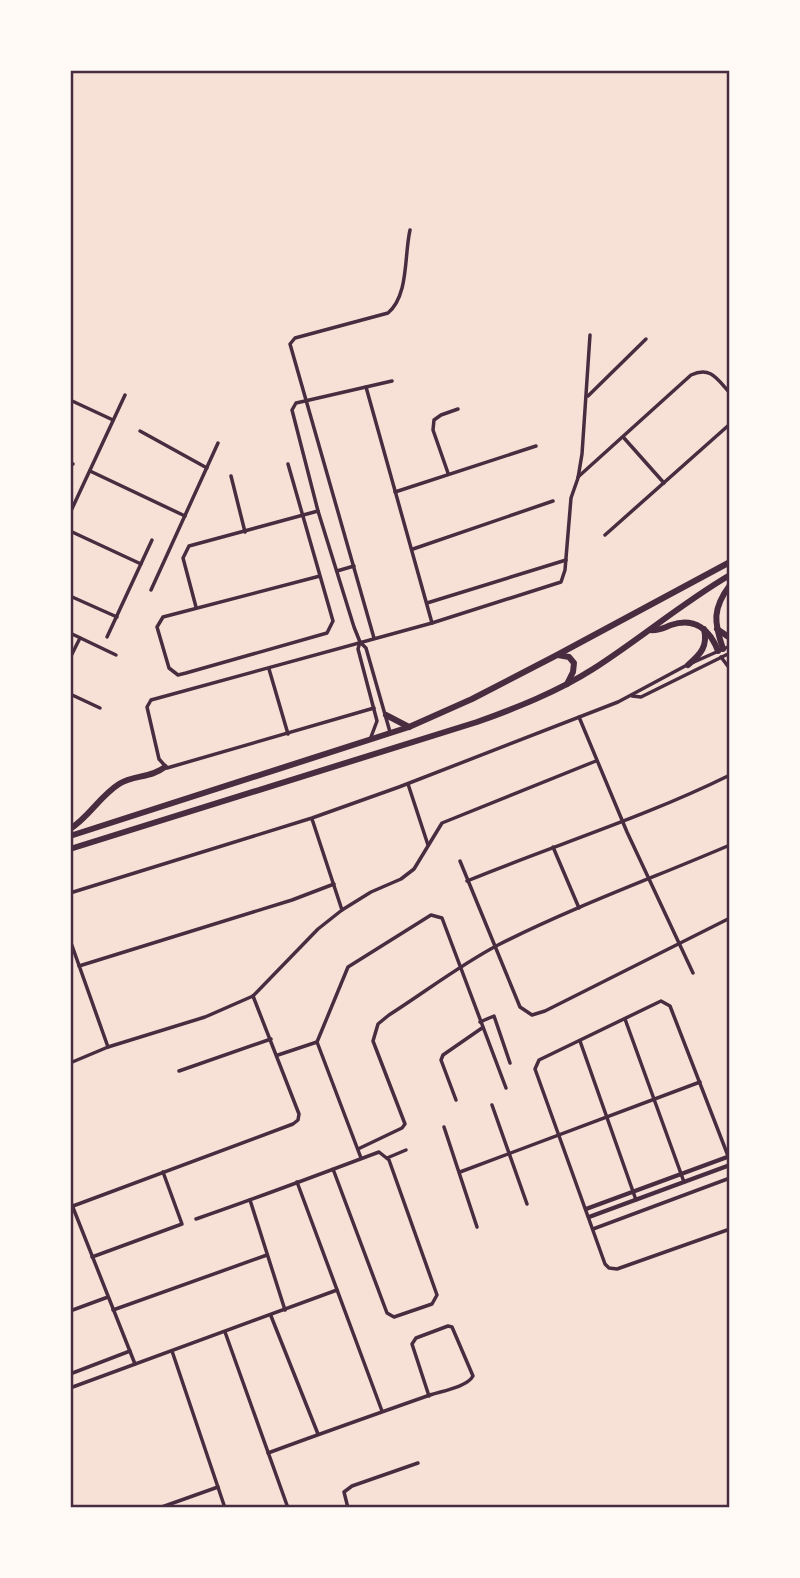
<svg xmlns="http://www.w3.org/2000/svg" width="800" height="1578" font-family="'Source Sans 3',sans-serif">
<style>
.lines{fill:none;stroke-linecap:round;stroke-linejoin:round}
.minor{stroke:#4a2c40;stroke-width:3.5}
.tertiary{stroke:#4a2c40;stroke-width:4.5}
.trunk{stroke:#4a2c40;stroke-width:6}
.neatline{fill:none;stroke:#4a2c40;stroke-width:2.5}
</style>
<rect width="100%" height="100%" fill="#f7e1d7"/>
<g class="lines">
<!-- minor -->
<g class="minor">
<path d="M366 387 432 623"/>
<path d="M588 396 646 339"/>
<path d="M70 400 113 420"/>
<path d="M140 431 207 468"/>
<path d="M624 438 664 483"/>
<path d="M70 463 73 464"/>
<path d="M288 464 333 621 327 633 186 673 178 675 169 668 157 627 163 617 320 576"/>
<path d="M90 471 185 516"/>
<path d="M448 473 433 430 434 420 441 415 458 409"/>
<path d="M231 476 245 532"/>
<path d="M578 477 691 375C711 366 717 379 730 393"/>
<path d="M395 492 536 446"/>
<path d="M70 513 125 395"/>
<path d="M70 531 141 564"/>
<path d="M605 535 730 424"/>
<path d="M413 549 553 501"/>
<path d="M337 571 354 566"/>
<path d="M151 590 218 443"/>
<path d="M70 596 117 617"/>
<path d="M427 603 566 560"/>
<path d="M196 607 183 558 189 546 318 511"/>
<path d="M70 633 116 655"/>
<path d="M107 637 152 540"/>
<path d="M374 638 290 344 295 338 388 313C409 295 404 256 410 230"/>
<path d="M360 642 358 649 377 721 371 737"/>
<path d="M721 657 730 669"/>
<path d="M70 658 80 638"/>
<path d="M694 662 730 646"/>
<path d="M269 669 288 734"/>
<path d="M70 694 100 708"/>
<path d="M632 696 641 697 730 653"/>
<path d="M374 708 167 768 159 759 147 707 151 700 432 623 561 582 565 570 571 498 578 478 582 454 590 335"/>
<path d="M579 717 627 832 693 973"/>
<path d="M390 732 366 648 360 642 354 627 318 511 292 410 296 403 305 401 392 381"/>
<path d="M408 784 428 845"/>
<path d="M312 819 342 910"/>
<path d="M553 847 579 908"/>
<path d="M460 861 520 1007 532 1015 545 1011 730 918"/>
<path d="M467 881C555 845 645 817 730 775"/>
<path d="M70 893 312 818 399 787 618 702 687 665"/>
<path d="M70 940 108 1047"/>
<path d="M79 966 292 900 334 884"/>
<path d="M625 1019 684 1182"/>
<path d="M480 1022 494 1016 510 1063"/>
<path d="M580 1041 636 1200"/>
<path d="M278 1055 317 1042"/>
<path d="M70 1063 108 1047 205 1017 253 996 318 929 342 910 371 892 401 879 414 869 442 823 596 761"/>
<path d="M179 1071 271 1039"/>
<path d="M456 1100 441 1060 443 1055 482 1028"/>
<path d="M492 1105 527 1204"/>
<path d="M444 1127 477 1227"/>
<path d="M358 1149 402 1128 405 1124 373 1041 378 1024 389 1015C425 992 460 965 498 945 573 907 653 878 730 845"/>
<path d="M361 1158 317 1042 348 967 431 915 442 918 506 1088"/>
<path d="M387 1158 406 1150"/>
<path d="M730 1161 670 1006 661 1001 539 1060 535 1069 605 1264 609 1268 617 1269 730 1229"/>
<path d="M460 1172 700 1082"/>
<path d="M297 1182 382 1411"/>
<path d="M70 1200 135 1364"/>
<path d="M250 1200 285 1310"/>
<path d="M73 1206 293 1124 298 1120 299 1114 253 996"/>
<path d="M196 1219C257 1198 318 1175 379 1152L389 1160 437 1295 432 1304 394 1317 387 1313 333 1169"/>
<path d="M593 1229 730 1178"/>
<path d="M92 1257 182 1224 163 1172"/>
<path d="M113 1310 267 1255"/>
<path d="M70 1311 108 1297"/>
<path d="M271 1316 318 1434"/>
<path d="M225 1332 288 1508"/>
<path d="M172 1351 225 1508"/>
<path d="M70 1374 130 1351"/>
<path d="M70 1388 337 1290"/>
<path d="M268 1453C322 1433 376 1414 430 1395 442 1391 467 1387 473 1376L452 1327 448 1326 416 1338 412 1344 429 1396"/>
<path d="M159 1508 218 1487"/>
<path d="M348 1508 344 1492 352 1486 418 1463"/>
</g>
<!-- tertiary -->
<g class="tertiary">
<path d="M586 1209 730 1156"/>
<path d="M589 1217 730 1165"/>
</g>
<!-- trunk -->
<g class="trunk">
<path d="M717 629 730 638"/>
<path d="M650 630C659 631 663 628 671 625 695 617 710 630 718 651"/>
<path d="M723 649C714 622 712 609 730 585"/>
<path d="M558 655 569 657 574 663 573 672 567 684"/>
<path d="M688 665C701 654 708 646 704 629"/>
<path d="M386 715 409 727"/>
<path d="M70 829C89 817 100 796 119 784 133 775 151 778 165 767"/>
<path d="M70 836 409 727 472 699 557 655 730 562"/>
<path d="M70 849 477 722C516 708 557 692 593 669 640 639 682 603 730 575"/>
</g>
</g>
<!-- border -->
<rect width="800" height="1578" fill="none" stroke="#fffaf5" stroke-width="144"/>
<rect x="72" y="72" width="656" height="1434" class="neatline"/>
</svg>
